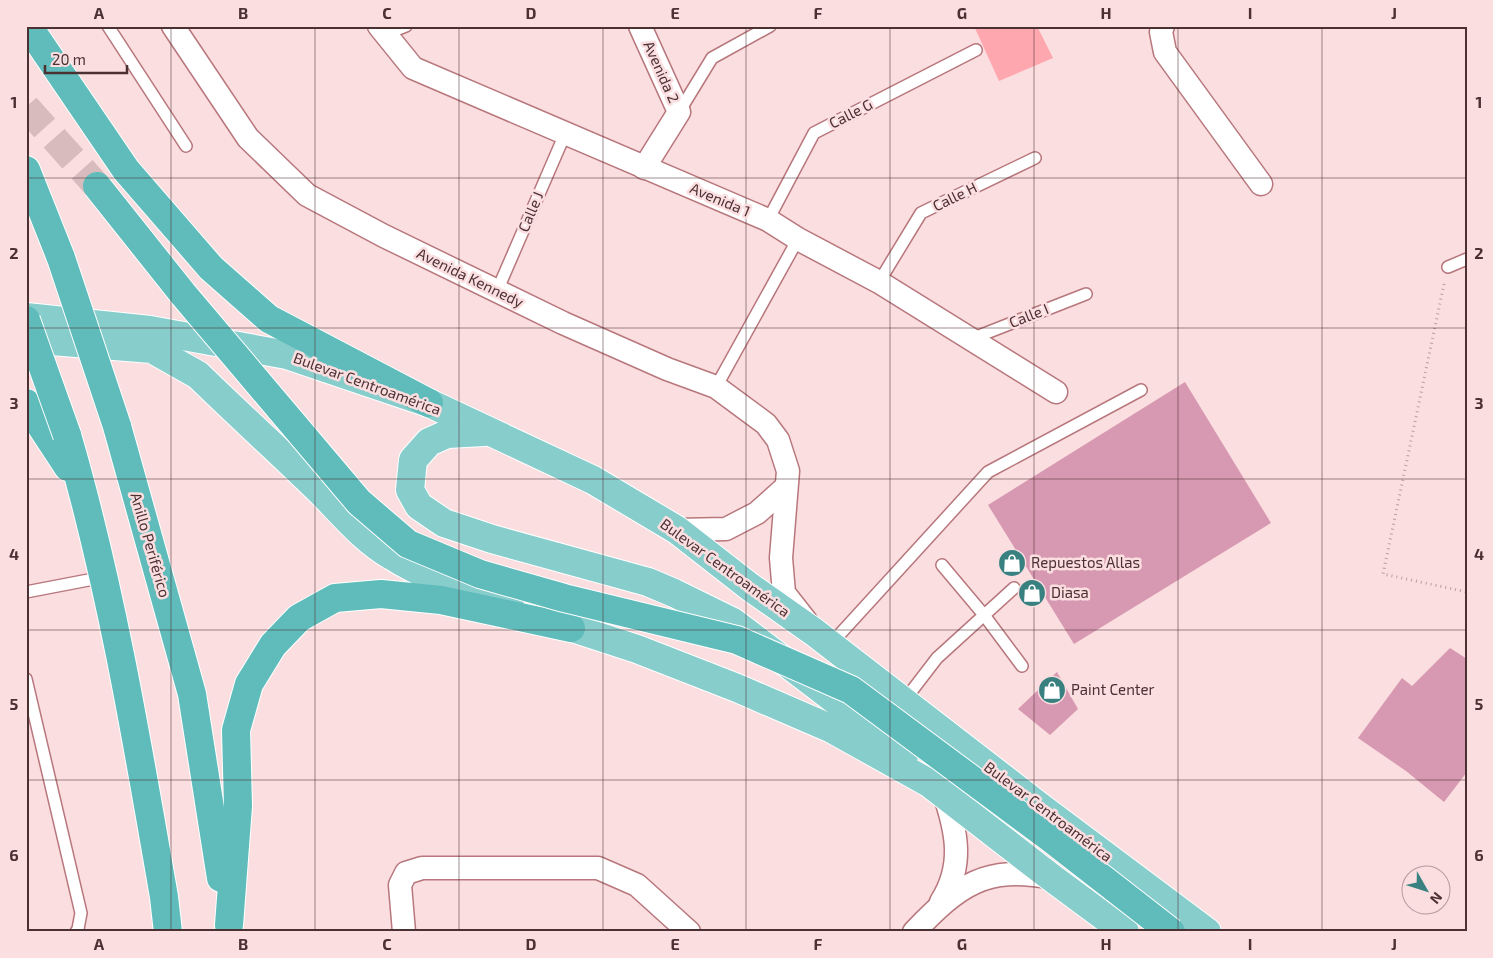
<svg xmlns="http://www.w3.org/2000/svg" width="1493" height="958" font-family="'Exo 2',sans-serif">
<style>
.green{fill:#fea7af}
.building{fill:#d799b1}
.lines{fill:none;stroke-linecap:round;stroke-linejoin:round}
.trunk-tunnel{stroke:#d8bbbd;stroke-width:28;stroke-dasharray:28 14;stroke-linecap:butt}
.service-casing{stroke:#b7777c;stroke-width:14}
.minor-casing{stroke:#b7777c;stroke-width:25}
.primary-casing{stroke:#fff;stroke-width:30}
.trunk-casing{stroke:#fff;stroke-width:30}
.path{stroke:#bb9ea0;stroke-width:3;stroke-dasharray:1 4;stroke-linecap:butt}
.service{stroke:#fff;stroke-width:11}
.minor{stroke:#fff;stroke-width:22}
.primary{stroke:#87cdcc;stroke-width:28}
.trunk{stroke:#5fbcbb;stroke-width:28}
.trunk-bridge-casing{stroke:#fff;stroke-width:30;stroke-linecap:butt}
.trunk-bridge{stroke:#5fbcbb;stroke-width:28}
.grid{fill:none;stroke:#4c3133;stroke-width:1;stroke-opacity:0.55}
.labels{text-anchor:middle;stroke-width:5;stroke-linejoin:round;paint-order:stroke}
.street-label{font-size:15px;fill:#4c3133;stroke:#fbdee0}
.poi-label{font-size:15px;fill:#4c3133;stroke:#fbdee0;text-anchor:start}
.neatline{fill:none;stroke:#4c3133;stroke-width:2}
.grid-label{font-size:16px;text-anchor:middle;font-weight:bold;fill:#4c3133}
</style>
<rect width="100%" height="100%" fill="#fbdee0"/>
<!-- green -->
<path class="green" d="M974 26H1037L1053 58 999 81Z"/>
<!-- building -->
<g class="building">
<path d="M1185 382 1271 523 1074 644 988 505Z"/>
<path d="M1450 648 1467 659V772L1444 802 1406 771 1358 738 1402 678 1412 686Z"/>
<path d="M1057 672 1078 709 1050 735 1018 709Z"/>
</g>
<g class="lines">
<!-- trunk-tunnel -->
<path class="trunk-tunnel" d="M26 107 97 186"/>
<!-- service casing -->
<g class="service-casing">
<g id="service">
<path d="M108 26 186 146"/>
<path d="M386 34 406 26"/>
<path d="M679 112 712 58 770 26"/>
<path d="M768 220 814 133 976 50"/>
<path d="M1448 267 1467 259"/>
<path d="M879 282 921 213 1035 158"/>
<path d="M497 291 565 134"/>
<path d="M971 339 1086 294"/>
<path d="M716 387 798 239"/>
<path d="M942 565 984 615 1022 666"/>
<path d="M26 592 104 577"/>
<path d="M830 645 988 472 1141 390"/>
<path d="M26 679 81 913 78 929 76 932"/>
<path d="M904 701 937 658 1014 588"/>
</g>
</g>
<!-- minor casing -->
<g class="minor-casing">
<g id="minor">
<path d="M173 26 248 138 307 195 384 236 563 323 667 369 716 387 766 424 778 440 788 471 781 558 784 593 806 621"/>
<path d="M379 26 413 68 768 220 798 239 879 282 1056 392"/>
<path d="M640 26 679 112 644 168"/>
<path d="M1163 26 1161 32 1165 52 1261 184"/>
<path d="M677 530 726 529 757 513 786 487"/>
<path d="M941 902C964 866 957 832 944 794"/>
<path d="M404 932 400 885 406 873 422 868H598L637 885 689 932"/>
<path d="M914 932C959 885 985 865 1052 878"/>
</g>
</g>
<!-- primary casing -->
<g class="primary-casing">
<g id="primary">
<path d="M26 317 150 330 287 355 429 403 593 480 677 530 750 587 814 632 1039 806 1207 932"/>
<path d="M26 339 152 349 198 375C239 415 281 453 322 493 344 515 364 540 392 556 428 579 470 591 510 606"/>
<path d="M484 432 447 434 429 442 413 460 410 490 419 506 444 523 492 539 648 582 674 593 733 622 873 729 904 756"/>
<path d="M548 620 637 649 737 688 832 729 929 783 1052 878 1125 932"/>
</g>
</g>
<!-- trunk casing -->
<g class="trunk-casing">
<g id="trunk">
<path d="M28 26 126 170 211 268 269 319 429 403"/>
<path d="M26 170 61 258"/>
<path d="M26 403 68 467"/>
<path d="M117 426 192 694 221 878"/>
<path d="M67 435C111 586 137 741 164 897L168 932"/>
<path d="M229 925 238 806 236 730 249 684 273 645 299 618 335 598 381 594 441 600 571 628"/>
</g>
</g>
<!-- path -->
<path class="path" d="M1444 284 1383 574 1467 592"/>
<!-- service -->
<use href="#service" class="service"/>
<!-- minor -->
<use href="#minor" class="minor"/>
<!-- primary -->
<use href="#primary" class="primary"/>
<!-- trunk -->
<use href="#trunk" class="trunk"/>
<!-- trunk-bridge casing -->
<g class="trunk-bridge-casing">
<g id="trunk-bridge">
<path d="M97 186 183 294 359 502 408 544 480 574 564 598 737 640 851 690 1049 837 1171 932"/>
<path d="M61 258 117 426"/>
<path d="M26 320 67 435"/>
</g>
</g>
<!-- trunk-bridge -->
<use href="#trunk-bridge" class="trunk-bridge"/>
</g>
<!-- grid -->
<path class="grid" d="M171 26V932M315 26V932M459 26V932M603 26V932M746 26V932M890 26V932M1034 26V932M1178 26V932M1322 26V932M26 178H1467M26 328H1467M26 479H1467M26 630H1467M26 780H1467"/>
<!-- icons -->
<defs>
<g id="shop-disc" transform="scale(1.4375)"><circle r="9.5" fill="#388180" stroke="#fbdee0"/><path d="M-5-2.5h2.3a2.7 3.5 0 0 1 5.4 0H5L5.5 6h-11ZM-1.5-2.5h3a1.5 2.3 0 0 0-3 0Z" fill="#fff"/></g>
</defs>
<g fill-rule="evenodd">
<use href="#shop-disc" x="1012" y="563"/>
<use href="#shop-disc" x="1032" y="593"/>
<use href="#shop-disc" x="1052" y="690"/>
</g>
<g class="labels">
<!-- street labels -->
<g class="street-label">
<text transform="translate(661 72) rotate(66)" y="5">Avenida 2</text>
<text transform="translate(851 114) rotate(-27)" y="5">Calle G</text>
<text transform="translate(955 197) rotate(-26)" y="5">Calle H</text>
<text transform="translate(720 200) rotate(23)" y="5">Avenida 1</text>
<text transform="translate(531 212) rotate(-67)" y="5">Calle J</text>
<text transform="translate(470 278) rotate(26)" y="5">Avenida Kennedy</text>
<text transform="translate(1029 316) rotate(-22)" y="5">Calle I</text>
<text transform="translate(367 384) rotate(20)" y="5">Bulevar Centroamérica</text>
<text transform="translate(150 545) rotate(74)" y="5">Anillo Periférico</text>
<text transform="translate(725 568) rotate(36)" y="5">Bulevar Centroamérica</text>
<text transform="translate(1048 812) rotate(37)" y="5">Bulevar Centroamérica</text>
</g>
<!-- poi labels -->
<g class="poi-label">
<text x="1031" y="568">Repuestos Allas</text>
<text x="1051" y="598">Diasa</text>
<text x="1071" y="695">Paint Center</text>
</g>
</g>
<!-- border -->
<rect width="1493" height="958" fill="none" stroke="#fbdee0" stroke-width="55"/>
<!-- north arrow -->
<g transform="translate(1426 890) rotate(129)"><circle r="24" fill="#fbdee0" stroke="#b5999b"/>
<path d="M0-4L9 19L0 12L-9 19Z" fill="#388180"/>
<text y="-8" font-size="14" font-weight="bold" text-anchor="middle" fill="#4c3133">N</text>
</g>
<!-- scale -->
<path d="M45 65v8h82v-8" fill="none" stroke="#4c3133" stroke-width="2.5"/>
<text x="52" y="65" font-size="15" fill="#4c3133" stroke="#fbdee0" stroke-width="4" paint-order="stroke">20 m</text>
<rect x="28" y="28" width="1438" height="902" class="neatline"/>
<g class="grid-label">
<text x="99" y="19">A</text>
<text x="243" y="19">B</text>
<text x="387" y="19">C</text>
<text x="531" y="19">D</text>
<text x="675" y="19">E</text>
<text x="818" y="19">F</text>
<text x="962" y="19">G</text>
<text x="1106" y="19">H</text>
<text x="1250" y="19">I</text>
<text x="1394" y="19">J</text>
<text x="14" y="108">1</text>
<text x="1479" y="108">1</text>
<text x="14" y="259">2</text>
<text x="1479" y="259">2</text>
<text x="14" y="409">3</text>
<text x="1479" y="409">3</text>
<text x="14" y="560">4</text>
<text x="1479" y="560">4</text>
<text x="14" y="710">5</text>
<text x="1479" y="710">5</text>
<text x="14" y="861">6</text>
<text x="1479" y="861">6</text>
<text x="99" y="950">A</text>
<text x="243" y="950">B</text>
<text x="387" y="950">C</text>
<text x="531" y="950">D</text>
<text x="675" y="950">E</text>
<text x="818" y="950">F</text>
<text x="962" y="950">G</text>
<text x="1106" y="950">H</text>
<text x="1250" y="950">I</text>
<text x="1394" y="950">J</text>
</g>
</svg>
